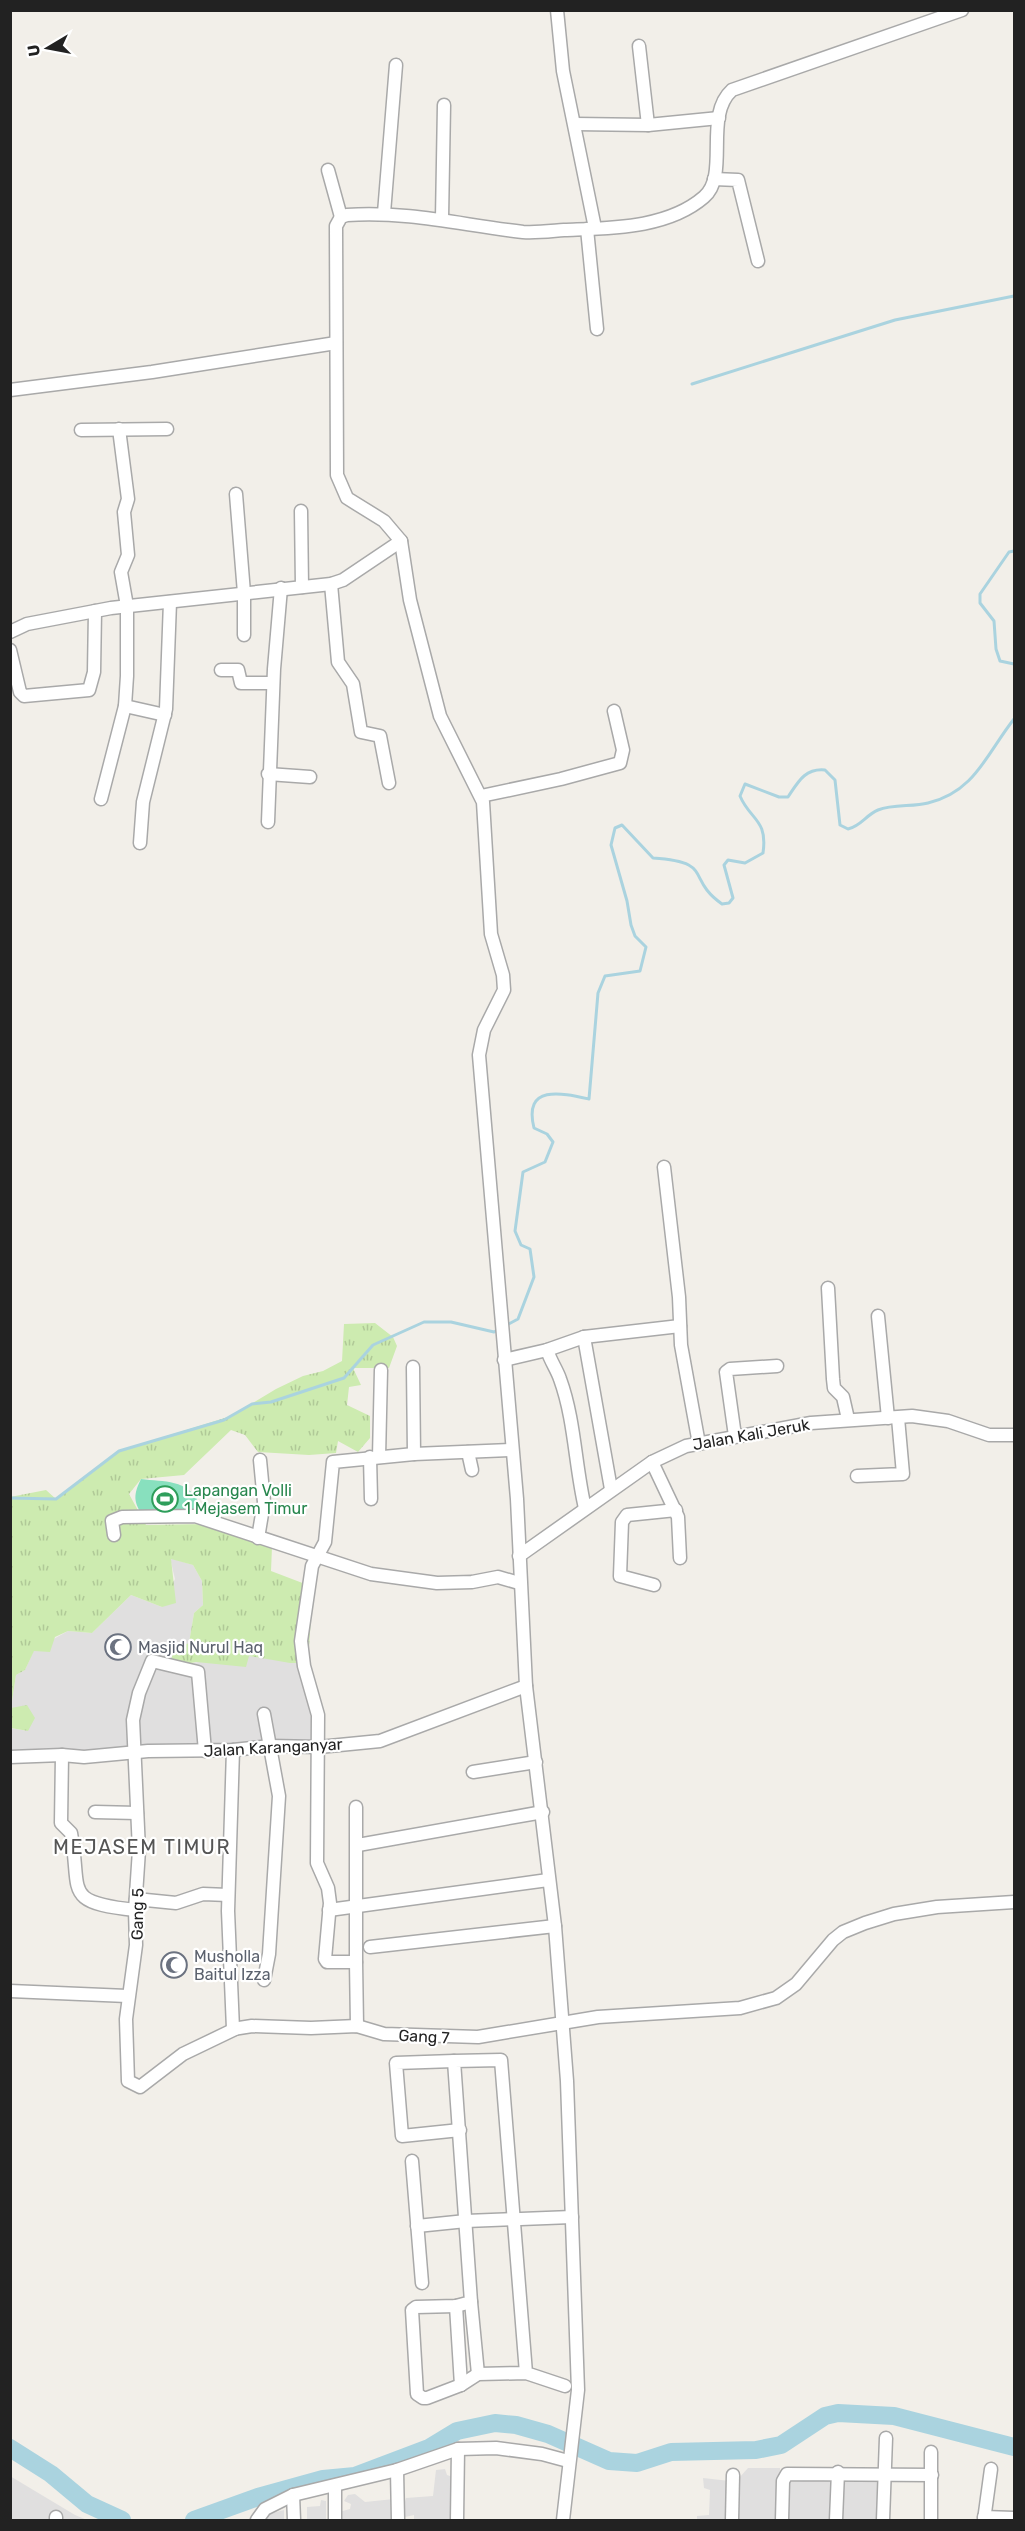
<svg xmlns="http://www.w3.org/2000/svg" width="1025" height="2531" font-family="Rubik,sans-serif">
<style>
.residential{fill:#e0dfdf}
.grass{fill:url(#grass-tufts)}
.pitch{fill:#88e0be}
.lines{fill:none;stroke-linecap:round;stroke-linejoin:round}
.stream{stroke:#aad3df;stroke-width:3}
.river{stroke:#aad3df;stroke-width:18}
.minor-casing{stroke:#a9a9a9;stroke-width:15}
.minor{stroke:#fff;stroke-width:12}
.labels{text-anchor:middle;stroke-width:4.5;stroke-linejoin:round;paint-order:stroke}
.street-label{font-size:16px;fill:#222;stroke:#fff}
.leisure-label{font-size:16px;fill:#27864d;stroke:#fff;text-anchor:start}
.worship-label{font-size:16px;fill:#5b616d;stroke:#fff;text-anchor:start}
.quarter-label{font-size:20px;letter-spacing:1.5px;fill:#555;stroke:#fff}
</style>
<defs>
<pattern id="grass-tufts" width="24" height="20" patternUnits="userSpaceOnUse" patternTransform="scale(1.5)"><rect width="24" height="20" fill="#cdebb0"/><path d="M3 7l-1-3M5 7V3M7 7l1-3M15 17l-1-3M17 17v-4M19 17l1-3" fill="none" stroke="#b0c997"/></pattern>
</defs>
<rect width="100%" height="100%" fill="#f2efe9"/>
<!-- residential -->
<g class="residential">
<path d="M170 1558 193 1565 202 1581 203 1605 194 1613 189 1643 175 1665 249 1656 308 1664 319 1748 11 1760 10 1728 28 1731 11 1708 16 1675 25 1670 34 1650 68 1631 92 1633 131 1595 162 1607 175 1579Z"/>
<path d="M748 2468H780L778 2520H738L739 2478Z"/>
<path d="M445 2469 447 2475 456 2478V2520H414V2515L405 2517 403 2507 406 2498 433 2496 436 2470Z"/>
<path d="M10 2476 75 2515 87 2520H11Z"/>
<path d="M703 2478 730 2481 728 2520H697V2516L709 2515 710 2490 704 2488Z"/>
<path d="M832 2479 830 2520H788L789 2482Z"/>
<path d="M883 2481 882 2520H838L840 2482Z"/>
<path d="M355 2494 365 2502 394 2499V2520H339V2512L350 2509 351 2504 344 2501 348 2495Z"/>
<path d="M321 2500 326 2501V2520H307V2507L320 2506Z"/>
<path d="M284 2510V2520H266L268 2514Z"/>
</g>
<!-- grass -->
<path class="grass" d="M375 1323 393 1337 397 1346 389 1368H353L361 1385 349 1387 347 1405 370 1416V1438L358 1452 338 1441 336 1453 309 1455 258 1452 245 1435 231 1430 184 1475 141 1479 129 1494 146 1525 207 1524 208 1513 229 1521 230 1531 272 1547 271 1571 313 1587 308 1663H290L249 1656 246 1667 196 1662 175 1666 170 1652 189 1643 194 1613 203 1605 202 1581 193 1565 171 1559 176 1603 162 1607 131 1595 92 1633 68 1631 55 1637 50 1652 34 1651 25 1670 16 1675 11 1708 27 1705 35 1718 28 1731 11 1728 10 1497 46 1490 56 1499 119 1451 231 1416 276 1389 303 1376 323 1371 342 1361 344 1324Z"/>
<!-- pitch -->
<path class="pitch" d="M141 1479C164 1482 188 1479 199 1503L192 1520H146C134 1504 132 1497 141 1479Z"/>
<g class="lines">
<!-- stream -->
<g class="stream">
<path d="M692 384 895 320 1014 296"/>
<path d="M1014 551 1009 552 980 594V603L994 621 996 649 1000 661 1014 664"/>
<path d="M505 1326 518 1319 534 1277 530 1249 521 1245 515 1231 523 1172 545 1162 553 1142 547 1134 534 1128C523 1084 562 1093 589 1099L598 993 605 976 640 971 646 947 635 936 631 925 627 901 611 845 615 828 622 825 653 858C715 862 685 878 722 904L729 903 733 898 724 865 728 860 745 863 763 853C768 819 750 820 740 796L745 784 779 797H788C798 782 805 768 825 770L835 780 840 825 848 829C861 826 866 815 878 810 893 804 913 807 928 803 975 792 987 753 1014 719"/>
<path d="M10 1498 56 1499 119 1451 224 1420 252 1404 271 1402 344 1378 373 1345 424 1322H451L494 1332 499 1329"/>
</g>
<!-- river -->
<g class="river">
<path d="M10 2448 51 2474 87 2504 122 2520"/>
<path d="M194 2520 258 2497 323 2479 355 2476 429 2448 457 2431 495 2423 516 2425 548 2434 609 2461 637 2463 671 2452 756 2450 781 2445 825 2416 838 2413 894 2416 1014 2447"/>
</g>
<!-- minor casing -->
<g class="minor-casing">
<g id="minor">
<path d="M557 10 563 71 595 228"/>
<path d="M639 46 648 125"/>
<path d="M575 124 648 125 719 118"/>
<path d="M328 170 341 217"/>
<path d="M714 179 738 180 758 261"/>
<path d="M384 213 396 65"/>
<path d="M442 218 444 105"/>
<path d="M587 229 597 329"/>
<path d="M10 390 152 372 336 343"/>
<path d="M81 430 167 429"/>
<path d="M236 494 244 593V635"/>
<path d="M301 511 302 587"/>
<path d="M331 584 338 662 353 684 361 732 380 736 389 783"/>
<path d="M10 632 27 624 111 608 331 584 343 580 401 541"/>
<path d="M10 650 20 692 24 696 89 690 94 672 95 611"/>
<path d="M221 670H238L241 683H273"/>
<path d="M125 706 165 715"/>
<path d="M268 774 310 777"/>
<path d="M481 796 561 779 620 763 623 750 614 711"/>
<path d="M101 799 125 706 127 676V606L121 572 128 555 124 512 128 499 119 429"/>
<path d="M268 822 274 669 281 588"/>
<path d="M140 843 143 802 166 709 170 602"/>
<path d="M664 1167 679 1297 681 1345 699 1444"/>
<path d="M828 1288 833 1379 834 1388 843 1397 848 1419"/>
<path d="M878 1316 888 1418"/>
<path d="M584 1337 611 1489"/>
<path d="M547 1350C551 1362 557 1370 560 1379 575 1420 575 1466 585 1508"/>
<path d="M504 1360 547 1350 584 1337 680 1326"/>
<path d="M413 1367 414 1454"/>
<path d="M735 1436 726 1372 730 1369 777 1366"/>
<path d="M468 1452 472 1470"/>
<path d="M370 1457 371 1499"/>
<path d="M379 1457 381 1370"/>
<path d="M652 1462 678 1517 680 1558"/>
<path d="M857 1476 903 1474 898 1418"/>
<path d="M114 1535 112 1521 122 1517 195 1516 371 1574 437 1583 472 1582 498 1577 519 1583"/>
<path d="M258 1538 264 1502 260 1460"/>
<path d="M519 1556 652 1462 686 1446 811 1423 912 1416 948 1421 989 1435H1014"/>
<path d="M654 1585 620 1576 622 1522 627 1515 676 1510"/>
<path d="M264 1714 279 1796 269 1954 264 1980"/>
<path d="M233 1750 228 1911 233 2029 252 2026 311 2028 357 2026 384 2034 478 2037 598 2017 740 2008 776 1998 796 1984 833 1940 843 1932 865 1923 894 1914 937 1907 1014 1902"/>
<path d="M205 1751 198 1672 152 1661 139 1693 133 1720 139 1850 135 1910 136 1945 126 2019 128 2081 140 2087 183 2054 235 2029"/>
<path d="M62 1755 61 1823 71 1833C82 1892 61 1902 135 1910"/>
<path d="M10 1757 62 1755 84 1757 148 1751 233 1750 270 1746 319 1747 380 1741 526 1686"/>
<path d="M473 1772 536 1762"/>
<path d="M356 1807V1962"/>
<path d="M95 1812 137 1813"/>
<path d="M358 1845 543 1812"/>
<path d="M136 1899 176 1903 203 1894 228 1895"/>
<path d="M329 1910 548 1880"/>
<path d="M370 1947 555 1926"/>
<path d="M10 1991 127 1996"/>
<path d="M357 2026 356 1962H327L325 1959 330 1903 328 1888 317 1863 318 1715 304 1666 301 1641 312 1566 325 1542 333 1462 414 1454 512 1450"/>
<path d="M454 2061 396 2063 402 2136 460 2130"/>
<path d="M412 2161 422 2283"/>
<path d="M417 2226 466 2221 572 2217"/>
<path d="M471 2302 478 2374"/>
<path d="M456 2306 461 2385"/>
<path d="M526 2373 501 2060 454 2061 471 2302 456 2306 416 2307 412 2310 417 2394 423 2398H427L461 2385 478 2374 526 2373 565 2386"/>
<path d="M397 2470 398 2520"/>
<path d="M293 2495 294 2520"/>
<path d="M984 2517 1014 2518"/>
<path d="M56 2520V2517"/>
<path d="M257 2520 265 2509 293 2495 397 2470 458 2449 496 2448 542 2454 568 2461"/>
<path d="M335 2520V2486"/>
<path d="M457 2520 458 2449"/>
<path d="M563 2520 578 2390 567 2081 555 1926 526 1686 517 1499 479 1055 484 1030 504 990 503 975 491 934 483 802 440 716 410 600 401 541 384 521 347 498 337 475 336 226 341 217 347 215C410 211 461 225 523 232 536 233 551 231 564 230 609 228 667 229 704 197 730 175 703 116 732 90L962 10"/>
<path d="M732 2520 733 2475"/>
<path d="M782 2520 783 2481 787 2474 932 2475"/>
<path d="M836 2520 838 2472"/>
<path d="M883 2520 886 2438"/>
<path d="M931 2520V2452"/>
<path d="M984 2520 991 2469"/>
</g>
</g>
<!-- minor -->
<use href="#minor" class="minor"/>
</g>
<!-- icons -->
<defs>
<g id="stadium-ring" transform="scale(1.35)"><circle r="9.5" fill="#fff" stroke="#2e9e5b" stroke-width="1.5"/><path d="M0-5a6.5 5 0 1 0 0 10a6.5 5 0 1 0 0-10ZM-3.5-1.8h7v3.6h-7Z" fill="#2e9e5b"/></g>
<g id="mosque-ring" transform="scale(1.35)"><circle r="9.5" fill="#fff" stroke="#6b7280" stroke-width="1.5"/><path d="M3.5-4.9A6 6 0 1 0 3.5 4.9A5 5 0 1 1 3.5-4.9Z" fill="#6b7280"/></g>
</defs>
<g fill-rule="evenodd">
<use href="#stadium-ring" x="165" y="1499"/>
<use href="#mosque-ring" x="118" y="1647"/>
<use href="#mosque-ring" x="174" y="1965"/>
</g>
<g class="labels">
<!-- street labels -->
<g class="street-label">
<text transform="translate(751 1434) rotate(-10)" y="6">Jalan Kali Jeruk</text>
<text transform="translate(273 1747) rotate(-3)" y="6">Jalan Karanganyar</text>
<text transform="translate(137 1914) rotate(-89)" y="6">Gang 5</text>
<text transform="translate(424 2036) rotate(3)" y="6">Gang 7</text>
</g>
<!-- leisure labels -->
<g class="leisure-label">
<text x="184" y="1496">Lapangan Volli<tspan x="184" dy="18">1 Mejasem Timur</tspan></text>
</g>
<!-- worship labels -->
<g class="worship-label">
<text x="138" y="1653">Masjid Nurul Haq</text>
<text x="194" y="1962">Musholla<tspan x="194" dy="18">Baitul Izza</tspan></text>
</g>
<!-- quarter labels -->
<g class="quarter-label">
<text x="142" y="1854">MEJASEM TIMUR</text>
</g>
</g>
<!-- border -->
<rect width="1025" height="2531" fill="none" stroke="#222222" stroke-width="24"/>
<!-- north arrow -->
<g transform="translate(48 48) rotate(260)" stroke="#ffffff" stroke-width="4.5" paint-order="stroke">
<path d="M0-4.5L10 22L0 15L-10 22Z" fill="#222222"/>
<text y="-9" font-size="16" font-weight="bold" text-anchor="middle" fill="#222222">U</text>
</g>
</svg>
